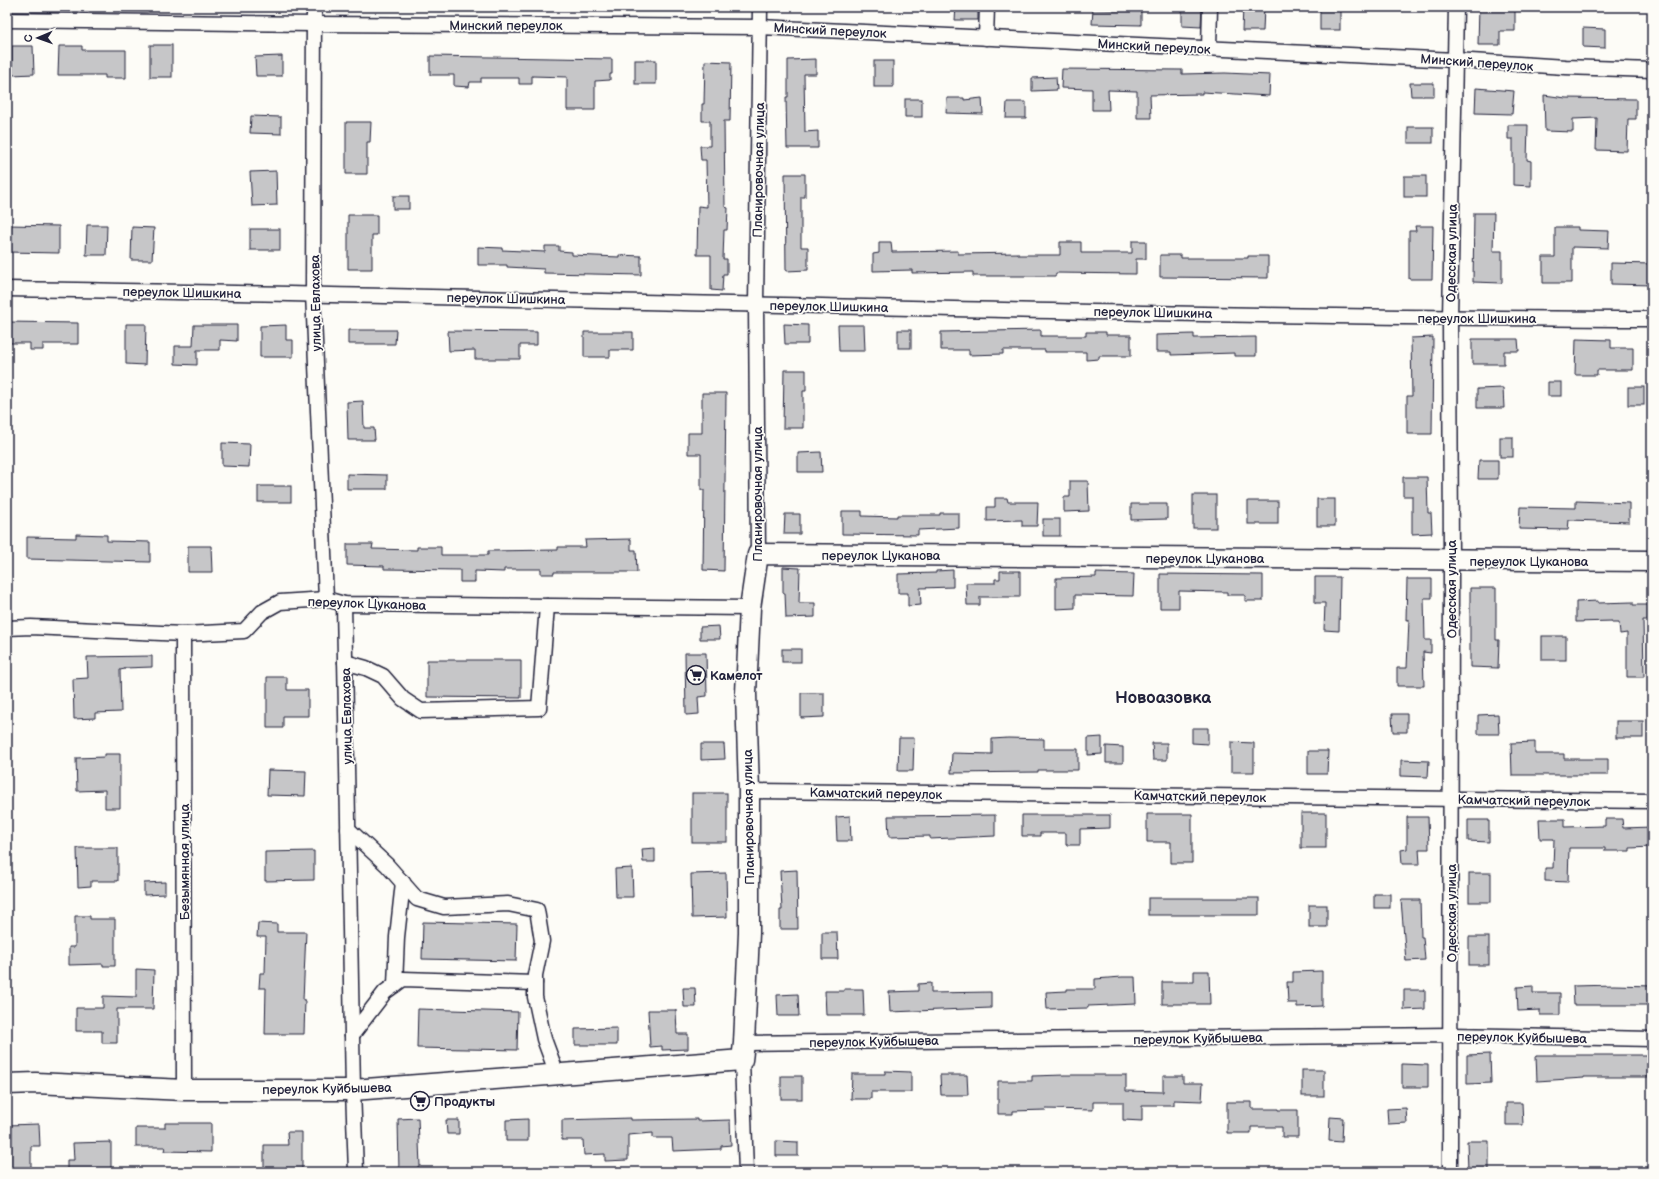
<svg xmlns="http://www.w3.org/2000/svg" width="1659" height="1179" font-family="'Balsamiq Sans',sans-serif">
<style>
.building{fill:#c6c6c8;stroke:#22223b}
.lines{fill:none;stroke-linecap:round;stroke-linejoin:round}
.street-casing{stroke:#22223b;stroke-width:17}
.secondary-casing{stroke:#22223b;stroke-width:23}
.street{stroke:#fdfcf7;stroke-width:14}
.secondary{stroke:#fdfcf7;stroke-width:20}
.labels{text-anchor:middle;stroke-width:3.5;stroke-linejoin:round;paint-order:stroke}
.street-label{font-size:13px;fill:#22223b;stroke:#fdfcf7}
.poi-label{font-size:13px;font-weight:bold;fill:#22223b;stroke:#fdfcf7;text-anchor:start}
.district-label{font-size:17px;font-weight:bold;fill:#22223b;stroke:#fdfcf7}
</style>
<rect width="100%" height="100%" fill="#fdfcf7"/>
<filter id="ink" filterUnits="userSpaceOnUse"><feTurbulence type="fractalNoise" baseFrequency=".025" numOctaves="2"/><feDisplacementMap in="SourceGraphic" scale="8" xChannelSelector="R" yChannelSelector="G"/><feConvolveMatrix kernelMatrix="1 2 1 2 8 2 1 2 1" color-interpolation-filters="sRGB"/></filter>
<g filter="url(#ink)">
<!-- building -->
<g class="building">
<path d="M956 7H978V20H955Z"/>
<path d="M1118 7H1141V25L1092 24 1093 9 1118 10Z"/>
<path d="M1182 7H1202L1201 27 1182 26Z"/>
<path d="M1243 7H1264L1263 31H1242Z"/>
<rect x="1320" y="7" width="20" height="23"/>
<path d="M1479 7 1515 9V31H1500V45H1478Z"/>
<path d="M1583 28 1605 29V48L1583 47Z"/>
<rect x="150" y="45" width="22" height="32"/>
<path d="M12 46H33L34 74 12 75Z"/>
<path d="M59 46H82V50H126V78H105V75H58Z"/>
<path d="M282 56V76H256L255 57Z"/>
<path d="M430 56 612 59V74H610V80L595 81V110H567V77L532 76V84H519V78H481V82H470L469 87 454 86V75H430Z"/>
<path d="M816 59V74H804L805 132 818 131V148H787L786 97H788V60Z"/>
<rect x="635" y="60" width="21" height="24"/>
<path d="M705 61 731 62 730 121H724L725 207 728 208 727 230H724L723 259H727V274H723L722 291 711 290V255H697L698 206 707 207 706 160H701L700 146H710V121H702V104H704Z"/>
<rect x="874" y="61" width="19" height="26"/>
<path d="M1062 69 1182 70V74L1225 73 1270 75 1269 96 1202 92V94L1150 95 1151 118H1137V91L1108 90 1109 110H1092V89L1061 88Z"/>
<path d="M1056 77 1057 90 1032 91V78Z"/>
<path d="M1410 83H1434V96H1411Z"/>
<path d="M1476 88 1514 91 1512 114 1475 113Z"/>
<path d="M1544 95 1566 98 1636 99V119H1628L1627 151 1596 150 1597 118 1573 119V132L1545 131Z"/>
<path d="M947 98H964V100L982 98 983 114 946 113Z"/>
<rect x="905" y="99" width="17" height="18"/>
<path d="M1007 102H1026V118H1006Z"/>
<path d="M251 116 281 117V134L250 133Z"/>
<path d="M346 122H371L370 142H367V174H346Z"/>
<path d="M1508 125H1528L1527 160 1531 161V186L1513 185V139H1508Z"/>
<rect x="1408" y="127" width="25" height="16"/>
<path d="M276 171 277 205 252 206 250 172Z"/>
<path d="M785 174H805V197H801V247H808V270L786 271Z"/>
<rect x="1404" y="176" width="22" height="21"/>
<rect x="393" y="196" width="16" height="13"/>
<path d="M1474 213H1494L1493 251H1502V283L1473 282Z"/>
<path d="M348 215H377V235H372V269H348Z"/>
<path d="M7 225 59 226V253L7 252Z"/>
<path d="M87 225H107L106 255H86Z"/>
<path d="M1415 226H1433L1432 279H1409V231H1416Z"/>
<path d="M132 227 154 228 152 260H131Z"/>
<path d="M1555 227H1578V230L1609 231 1608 248 1572 247V283H1543V257H1555Z"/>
<rect x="250" y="229" width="30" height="21"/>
<path d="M1132 241H1146V259H1136V274L1056 273 1055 276H973V272L912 273V270L873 271V254L879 253V242H891L892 252 958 251V254L1018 253V255H1060V242H1081V253H1132Z"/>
<path d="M545 246H559V251L572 252V255L619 257V255L641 256V275L544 273V269L507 267V265H478V247L502 248V250L545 252Z"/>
<path d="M1160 255H1181V258H1248V256H1268V278L1160 277Z"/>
<path d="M1611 263 1652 264V285L1611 284Z"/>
<path d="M7 322 78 323V344H43V350H30V343H7Z"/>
<path d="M126 324H146L145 365 126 364Z"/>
<path d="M784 324 808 325V344H785Z"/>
<path d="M194 325H237V341L220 340V350H197V365L175 364V346H193Z"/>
<path d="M286 325V340H293V357H260V326Z"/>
<path d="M838 325H864L865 351H839Z"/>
<path d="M348 330H396L395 344H348Z"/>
<rect x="898" y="330" width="13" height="18"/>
<path d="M1041 330V336H1086V332H1106V335H1131V356H1099V359L1086 360V352H1045V350H1003V354L969 355V350H941V332Z"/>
<path d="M448 331 537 332V345H520V359H475V350L449 351Z"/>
<path d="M584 332H633V350H610V357H584Z"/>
<path d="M1194 334V338L1256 337V356H1234V353L1171 355V352H1156V335Z"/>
<path d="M1433 337 1432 434H1407V396H1412L1411 338Z"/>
<path d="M1472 339H1518L1519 351H1504V364H1472Z"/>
<path d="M1576 339 1611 340V348H1633V370H1597V375H1575Z"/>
<path d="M784 370H806V391H803V428H783Z"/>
<rect x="1548" y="382" width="13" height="14"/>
<rect x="1628" y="387" width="16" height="18"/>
<path d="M1503 388 1504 408H1477V389Z"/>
<path d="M702 393H726L724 571 703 570 704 490H701V454H688V433H702Z"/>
<path d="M363 401 364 428H374L375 440H348L347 402Z"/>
<rect x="1500" y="437" width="13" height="20"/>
<path d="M222 443 250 444 249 467 222 466Z"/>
<path d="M821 452 822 472H798V453Z"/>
<path d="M1479 460H1498V479H1478Z"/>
<path d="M347 474 387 475V489H347Z"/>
<path d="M1403 477H1427L1428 513H1431L1432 533 1412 534V496H1403Z"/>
<path d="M1070 481H1088L1089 511 1064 512V497H1070Z"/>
<rect x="258" y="486" width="33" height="16"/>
<rect x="1193" y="495" width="23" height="33"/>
<path d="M995 498H1007L1008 502H1038L1037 526H1022V520L987 521V507H995Z"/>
<rect x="1317" y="499" width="18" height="27"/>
<rect x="1248" y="501" width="30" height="23"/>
<path d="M1576 501 1629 503V522L1569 520 1568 530 1519 529 1520 507 1576 508Z"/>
<path d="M1131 504H1167V519L1131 520Z"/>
<path d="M842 511H862V516L897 517V515H940V513H959V528L918 530V535L842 534Z"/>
<path d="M785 514H800V534H784Z"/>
<rect x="1043" y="519" width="17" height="17"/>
<path d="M76 534 107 535V541L150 542V562L27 559V537L76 538Z"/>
<path d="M631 539V550H636L637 572H554V574H541V569H504V572L475 571V582H460V570L384 569V566L347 565V544H373L372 549 417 550V547H441V555H488V551L558 550V547H586L585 540Z"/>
<path d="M188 546H211L212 572H188Z"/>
<path d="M783 567 800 568 799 603H815V617L786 618 785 593H783Z"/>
<path d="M953 570V587L920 588 921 605 908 606V593H898V574L936 573V571Z"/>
<path d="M1000 571H1020V597H980V605H967L966 583H995V579H1000Z"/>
<path d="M1096 573 1134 574 1133 596 1075 595V608L1056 609V578L1096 577Z"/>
<path d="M1160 574 1263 575V601H1245V595H1227V592L1179 591V608H1160Z"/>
<path d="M1315 577H1340L1339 631 1324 630 1325 603H1315Z"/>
<path d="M1407 579H1432V598H1424L1425 640H1431V653L1423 652 1424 686H1397V668H1407L1409 619 1406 620Z"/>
<path d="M1470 588H1496V640H1499L1498 668 1470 667Z"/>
<path d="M1598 601V603L1633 602V605H1652V620H1643L1644 677H1627V633L1620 634 1619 623H1612V621L1576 622V602Z"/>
<path d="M719 626 720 639H700V627Z"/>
<rect x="1542" y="636" width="24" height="24"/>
<rect x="782" y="649" width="19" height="13"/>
<path d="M685 653H706L707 696 698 697 699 714 686 715Z"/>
<path d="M152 656V667L125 668V669L120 670 121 712 95 713V718L74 719 73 679 88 678 87 657Z"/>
<path d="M427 660H521V698L427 697Z"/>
<path d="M267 677H287V690H308V716H283V728H267Z"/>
<path d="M801 693H824V717L801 718Z"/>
<path d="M1392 714H1407V732H1393Z"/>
<path d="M1498 714 1499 734H1478V715Z"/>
<rect x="1616" y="721" width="27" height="17"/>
<path d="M1192 728H1208V744L1192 743Z"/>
<path d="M1102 737V754L1088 755V738Z"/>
<path d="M899 738H914L913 771H898Z"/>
<path d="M1008 738 1044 739V749H1078V770H1038V772L951 773 952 753 992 754V739Z"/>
<path d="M1231 742 1254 743V772H1231Z"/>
<path d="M1535 742V754H1564V759H1608V775H1512L1511 743Z"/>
<path d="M1152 743H1167V760H1153Z"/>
<path d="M701 744H724L725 759 701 760Z"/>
<path d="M1106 746 1123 747V763H1106Z"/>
<path d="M1308 751H1328L1327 774H1308Z"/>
<path d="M105 754H120V808H105V790L77 791 76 758 105 757Z"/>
<path d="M1401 760 1429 761 1428 777 1401 776Z"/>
<path d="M268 770 306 771 305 796 267 795Z"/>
<rect x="692" y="793" width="35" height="49"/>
<rect x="1301" y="813" width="25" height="35"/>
<path d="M1147 814H1192V863H1171V842H1147Z"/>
<path d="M995 815V836L930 839V836L889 837 888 816Z"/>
<path d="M1022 815H1110V828L1080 829V845H1066V833H1040V836H1022Z"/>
<path d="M850 816 851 841H837L836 817Z"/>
<path d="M1407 817H1428L1429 849H1419L1420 864H1402L1401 850 1407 849Z"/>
<path d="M1539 819H1565V827L1605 826V819H1622L1623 828 1652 827V847L1630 848V851H1605V848H1569L1568 882 1545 881V868H1553L1554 839H1540Z"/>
<path d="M1468 820H1489V842L1468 841Z"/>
<path d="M77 848H118V881H91V886L78 887Z"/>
<path d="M655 848V862H643L642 849Z"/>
<path d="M314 851V880L265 881V852Z"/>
<path d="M632 868 633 897H616L615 869Z"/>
<path d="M797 870 798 929H780V910H782L780 871Z"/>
<path d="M726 873 727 917 692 918 691 874Z"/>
<rect x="1469" y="873" width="22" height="29"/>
<path d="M165 882V894L144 895V883Z"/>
<rect x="1374" y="894" width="16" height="14"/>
<rect x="1148" y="898" width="111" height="17"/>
<path d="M1401 900H1420L1421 937H1423L1425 960 1406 961Z"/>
<rect x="1309" y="905" width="18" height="22"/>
<path d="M75 916H90V919H115V966H103V964L69 965V947H75Z"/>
<path d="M423 922 517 924 516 961 422 959Z"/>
<path d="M258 923 277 924V932H306L303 1000H305L304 1034H265L266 988H259L260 973H265L266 937H257Z"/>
<path d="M822 932H837L838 959H822Z"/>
<rect x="1469" y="937" width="20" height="28"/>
<path d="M136 969 154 970 153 1009H117V1043H102V1031H76V1008H103V996L136 997Z"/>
<path d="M1194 971H1209L1210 1004H1162V982H1194Z"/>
<path d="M1322 971V1006L1297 1007V1003H1288L1287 982H1293V972Z"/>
<path d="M1122 977H1135L1136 1004 1088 1006V1008L1047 1009 1046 992 1067 991V989H1095V979Z"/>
<path d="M931 983V993L991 992V1008L890 1012 889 992 918 991V984Z"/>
<path d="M1614 985 1652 986V1005H1574L1573 986Z"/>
<path d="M1533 986V993H1560V1015H1540V1010L1518 1011 1517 987Z"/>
<path d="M683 988H695L696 1007H684Z"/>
<path d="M844 989H863L864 1015H826L825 991H844Z"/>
<path d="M1404 990H1425V1009L1404 1010Z"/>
<path d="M798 994 799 1016H778L777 995Z"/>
<path d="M418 1009 518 1012 517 1050 417 1048Z"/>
<path d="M648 1010H676L677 1034H688V1049L662 1050V1046L650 1047Z"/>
<path d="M617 1028V1045H575V1029Z"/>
<path d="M1490 1054 1491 1083 1467 1084V1055Z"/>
<path d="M1536 1055H1652V1077H1584V1078L1537 1081Z"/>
<path d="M1402 1064 1428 1065V1087H1402Z"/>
<rect x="1302" y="1070" width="22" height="26"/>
<path d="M885 1071 911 1072V1092H871V1099H851L852 1074H885Z"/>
<path d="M940 1075H967L968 1095H941Z"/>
<path d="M1064 1075H1126V1091L1163 1092V1076H1183V1083H1203L1202 1101 1174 1100V1105H1142V1121L1123 1120V1102H1093V1110L1046 1109V1110L1013 1111V1114H998V1081H1032V1076Z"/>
<rect x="781" y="1076" width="21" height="23"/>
<path d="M1227 1102H1252V1109H1278V1110H1298V1137H1282V1127H1251V1133H1227Z"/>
<path d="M1506 1103H1522L1523 1125H1506Z"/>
<path d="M1406 1108 1407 1123 1388 1124 1387 1109Z"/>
<path d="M1330 1117 1343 1118 1342 1142 1329 1141Z"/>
<path d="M418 1118 420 1166H418V1172H399L398 1119Z"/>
<path d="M631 1118V1120L697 1119V1121L730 1120 731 1145 721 1146V1149L673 1151 672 1138H653V1133L628 1135V1160L605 1161V1154L584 1155 583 1140H562V1120Z"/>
<path d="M528 1119V1141H506V1120Z"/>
<path d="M446 1120H459V1134H447Z"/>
<path d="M165 1123H211V1152L164 1151 165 1147H136V1128H165Z"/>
<path d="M39 1124 40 1146H31V1172H7V1125Z"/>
<path d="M287 1132H302V1172H264V1145H288Z"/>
<path d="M776 1141 798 1142V1156H776Z"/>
<path d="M1467 1141H1489V1171H1468Z"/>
<path d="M111 1142V1172H67V1160H74L73 1143Z"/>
</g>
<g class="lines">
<!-- street casing -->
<g class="street-casing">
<g id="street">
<path d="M314 7 313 293 326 599"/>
<path d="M7 20 314 24 760 27 1455 60 1565 67 1652 70"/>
<path d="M986 38 987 7"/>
<path d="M1209 49 1210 7"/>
<path d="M7 289C555 297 1104 317 1652 319"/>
<path d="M758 554 756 304 760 7"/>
<path d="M344 604 353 1090 356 1172"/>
<path d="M7 628 31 627 183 634 244 631 262 612 280 602 326 599 344 604 750 608"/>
<path d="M183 634 184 1090"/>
<path d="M345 662 366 668 383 676 403 699 421 711 539 708 547 606"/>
<path d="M749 791 1652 801"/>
<path d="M348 829 387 865 417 899 444 907 508 904 537 910 542 941 535 975V997L544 1039 557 1074"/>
<path d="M395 985 397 937 403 882"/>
<path d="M352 1035 385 992 403 979 535 983"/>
<path d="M744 1043 1451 1035 1652 1039"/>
<path d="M742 1060 746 1172"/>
<path d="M1450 1172 1451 560 1450 318 1456 7"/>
</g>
</g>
<!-- secondary casing -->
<g class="secondary-casing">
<path id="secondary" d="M7 1084 36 1083 184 1090H353L742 1060 744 1043 749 933V791L746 693 750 608 758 554 1652 561"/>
</g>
<!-- street -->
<use href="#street" class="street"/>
<!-- secondary -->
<use href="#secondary" class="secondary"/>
</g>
</g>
<!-- icons -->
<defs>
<g id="supermarket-ring" transform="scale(1)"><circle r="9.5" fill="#fdfcf7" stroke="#22223b" stroke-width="1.5"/><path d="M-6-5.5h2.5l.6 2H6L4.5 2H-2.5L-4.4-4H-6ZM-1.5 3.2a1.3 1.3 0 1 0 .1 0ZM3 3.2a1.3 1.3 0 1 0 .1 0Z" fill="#22223b"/></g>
</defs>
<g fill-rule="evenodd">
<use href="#supermarket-ring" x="696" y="675"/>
<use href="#supermarket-ring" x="420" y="1101"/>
</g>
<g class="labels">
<!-- street labels -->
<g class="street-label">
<text x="506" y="30">Минский переулок</text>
<text transform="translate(830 30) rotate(3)" y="5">Минский переулок</text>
<text transform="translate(1154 46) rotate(3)" y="5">Минский переулок</text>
<text transform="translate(1477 62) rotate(4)" y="5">Минский переулок</text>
<text transform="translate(758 170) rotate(-89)" y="5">Планировочная улица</text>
<text transform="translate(1451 253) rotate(-89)" y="5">Одесская улица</text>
<text transform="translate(182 292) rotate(1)" y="5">переулок Шишкина</text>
<text transform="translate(506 298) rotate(1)" y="5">переулок Шишкина</text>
<text transform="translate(315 303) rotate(-91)" y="5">улица Евлахова</text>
<text transform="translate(829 306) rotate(1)" y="5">переулок Шишкина</text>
<text transform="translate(1153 312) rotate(1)" y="5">переулок Шишкина</text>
<text x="1477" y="323">переулок Шишкина</text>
<text transform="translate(757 494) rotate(-90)" y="5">Планировочная улица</text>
<text x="881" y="560">переулок Цуканова</text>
<text x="1205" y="563">переулок Цуканова</text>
<text x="1529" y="566">переулок Цуканова</text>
<text transform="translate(1451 589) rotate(-90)" y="5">Одесская улица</text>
<text transform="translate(367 603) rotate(2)" y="5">переулок Цуканова</text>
<text transform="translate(346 716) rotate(-91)" y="5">улица Евлахова</text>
<text transform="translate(876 793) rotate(1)" y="5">Камчатский переулок</text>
<text transform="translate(1200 796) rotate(1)" y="5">Камчатский переулок</text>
<text transform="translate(1524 800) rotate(1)" y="5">Камчатский переулок</text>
<text transform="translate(748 817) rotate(-91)" y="5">Планировочная улица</text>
<text transform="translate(184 862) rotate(-90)" y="5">Безымянная улица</text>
<text transform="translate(1451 913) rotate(-90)" y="5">Одесская улица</text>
<text transform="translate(1522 1037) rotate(1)" y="5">переулок Куйбышева</text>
<text transform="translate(1198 1038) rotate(-1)" y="5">переулок Куйбышева</text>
<text transform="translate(874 1041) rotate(-1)" y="5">переулок Куйбышева</text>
<text transform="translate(327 1088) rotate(-1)" y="5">переулок Куйбышева</text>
</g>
<!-- poi labels -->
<g class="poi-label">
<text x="710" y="680">Камелот</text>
<text x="434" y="1106">Продукты</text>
</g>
<!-- district labels -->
<g class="district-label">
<text x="1163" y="703">Новоазовка</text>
</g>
</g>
<!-- margin -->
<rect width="1659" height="1179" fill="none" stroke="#fdfcf7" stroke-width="24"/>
<rect x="12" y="12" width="1635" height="1155" fill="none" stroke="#22223b" stroke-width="1.5" filter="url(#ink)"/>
<!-- north arrow -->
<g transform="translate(38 38) rotate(268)" stroke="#fdfcf7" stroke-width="3" paint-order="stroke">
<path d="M0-3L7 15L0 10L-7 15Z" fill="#22223b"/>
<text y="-6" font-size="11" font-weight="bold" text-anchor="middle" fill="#22223b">С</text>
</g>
</svg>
